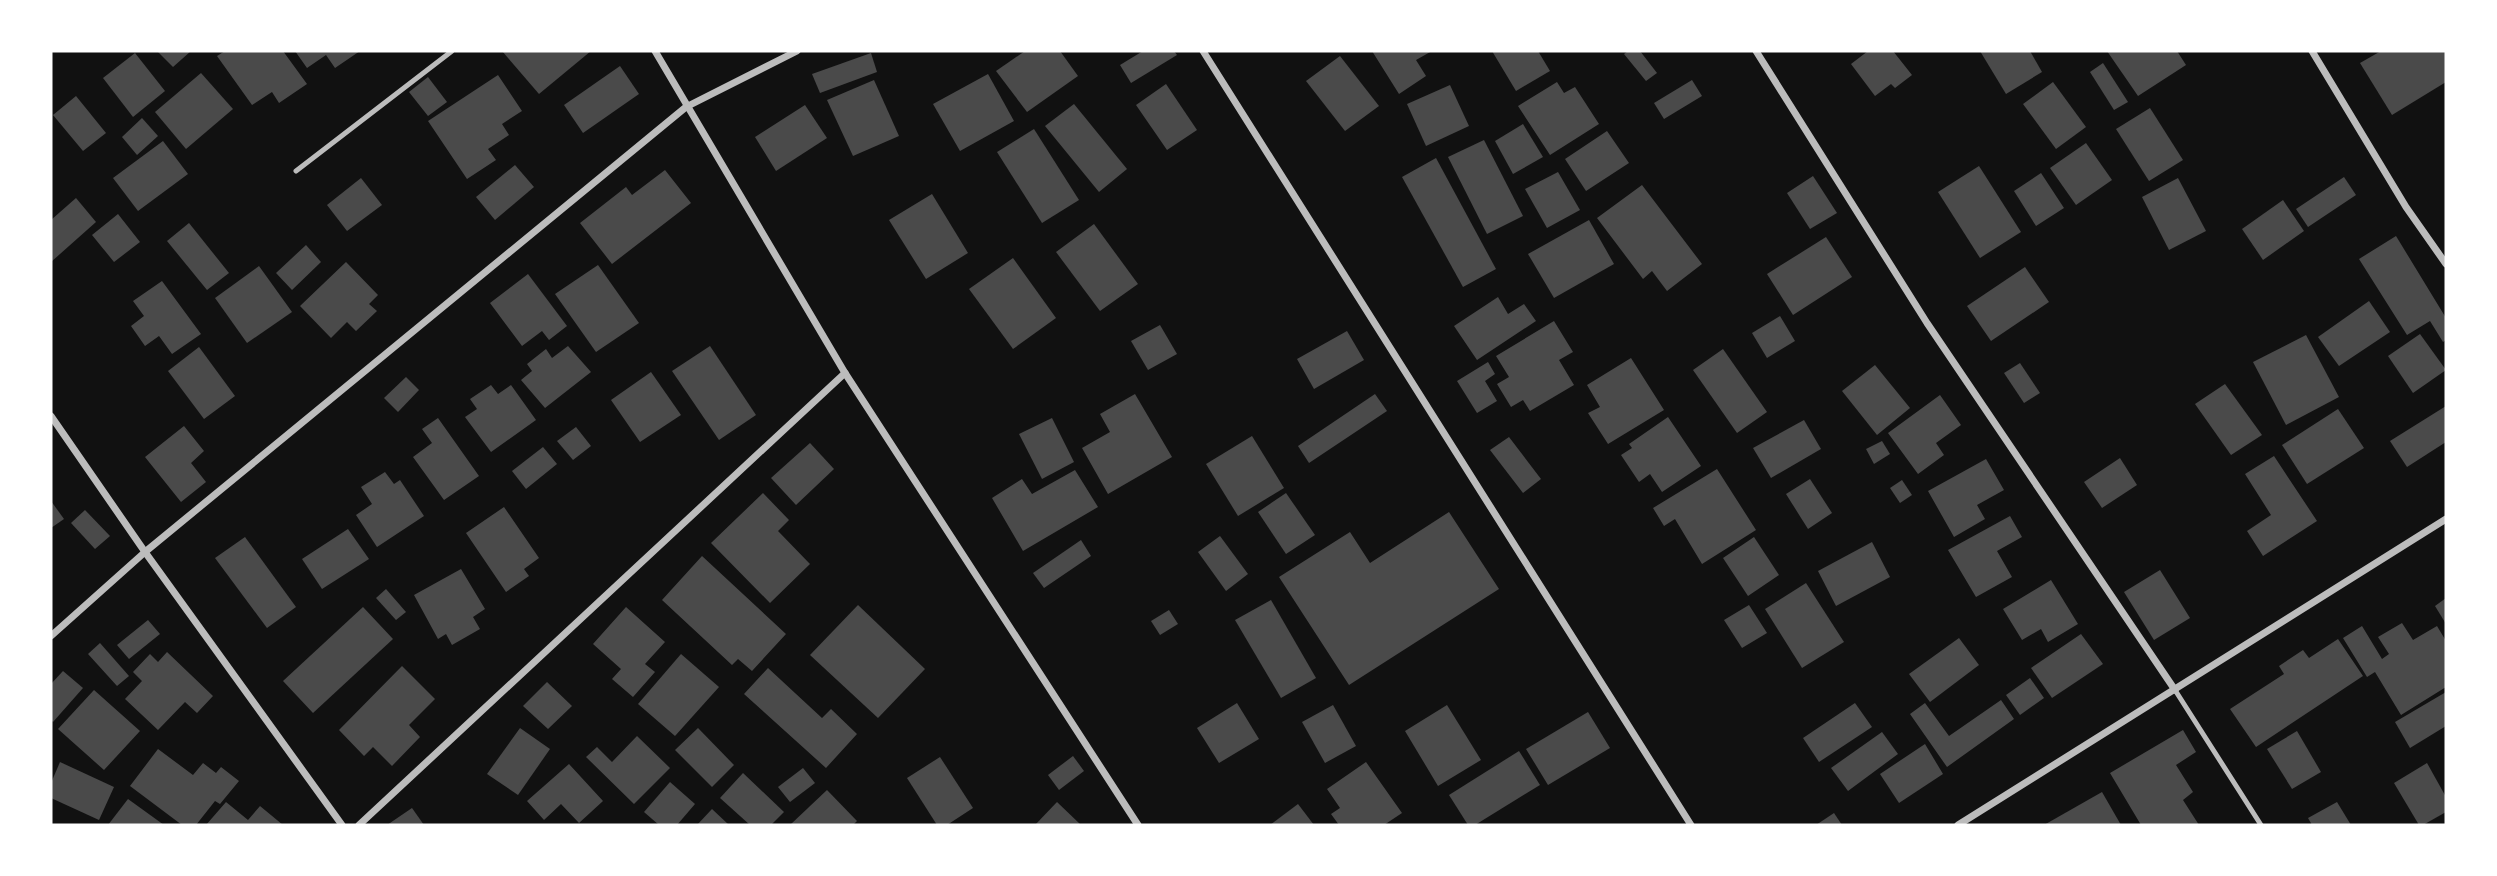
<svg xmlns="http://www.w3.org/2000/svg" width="2497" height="876" font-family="'PT Sans Narrow',sans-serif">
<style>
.building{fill:#4a4a4a}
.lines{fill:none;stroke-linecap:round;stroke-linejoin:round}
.service{stroke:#bcbcbc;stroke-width:5}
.minor{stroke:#bcbcbc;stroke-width:7}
</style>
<rect width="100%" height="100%" fill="#111"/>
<!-- building -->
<g class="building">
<path d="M157 51H191L173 67Z"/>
<path d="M225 51H283L307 84 279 103 272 92 252 105 217 56Z"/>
<path d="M295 51H360L335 68 326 55 307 68Z"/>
<path d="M502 51H591L539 94Z"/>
<path d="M1025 51H1060L1078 76 1027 112 996 71Z"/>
<path d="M1143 51H1174L1177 55 1131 83 1120 65Z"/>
<path d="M1372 51H1432L1416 60 1426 76 1399 94Z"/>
<path d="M1492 51H1538L1550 71 1516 91Z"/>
<path d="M1628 51H1640L1657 73 1646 81 1624 54Z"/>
<path d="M1868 51H1893L1912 75 1895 88 1891 84 1875 96 1851 64Z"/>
<path d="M1980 51H2030L2042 72 2006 94Z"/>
<path d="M2107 51H2177L2186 65 2138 96Z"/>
<path d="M2381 51H2446V82L2392 115 2360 63Z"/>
<path d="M135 53 165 91 133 117 103 78Z"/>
<path d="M871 53 877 72 820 93 812 74Z"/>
<path d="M1340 56 1379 106 1345 131 1306 81Z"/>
<path d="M2103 63 2128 102 2114 110 2090 72Z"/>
<path d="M620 66 639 94 583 133 564 105Z"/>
<path d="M201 73 233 109 186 149 155 112Z"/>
<path d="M988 74 1014 121 960 151 933 104Z"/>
<path d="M498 75 522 111 502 124 509 135 488 149 496 160 467 179 428 121Z"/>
<path d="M428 77 447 102 428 116 409 92Z"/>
<path d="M874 80 899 136 853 156 827 100Z"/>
<path d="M1692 80 1702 96 1664 119 1654 103Z"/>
<path d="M1557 82 1564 93 1575 87 1599 124 1550 155 1518 106Z"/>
<path d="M2053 82 2086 127 2056 149 2023 104Z"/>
<path d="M1166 84 1197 130 1167 150 1136 105Z"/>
<path d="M1450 85 1469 126 1426 146 1407 104Z"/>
<path d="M76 96 106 133 83 151 53 115Z"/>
<path d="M1074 104 1127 169 1099 192 1045 126Z"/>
<path d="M805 105 827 138 776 171 755 137Z"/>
<path d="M2150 108 2183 160 2149 181 2116 129Z"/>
<path d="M142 118 158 136 137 155 122 137Z"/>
<path d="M1523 124 1543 157 1513 174 1495 141Z"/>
<path d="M1034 129 1079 200 1042 223 997 152Z"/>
<path d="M1607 131 1629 163 1586 191 1565 159Z"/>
<path d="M1484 140 1523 216 1487 234 1448 157Z"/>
<path d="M163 141 188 174 138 211 113 178Z"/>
<path d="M2086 143 2112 180 2076 205 2050 168Z"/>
<path d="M1436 158 1496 269 1463 287 1402 177Z"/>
<path d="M515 165 534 187 495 220 476 197Z"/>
<path d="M1979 166 2021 232 1980 258 1938 192Z"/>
<path d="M665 170 691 203 612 264 580 223 626 187 632 195Z"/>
<path d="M1558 172 1580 210 1547 228 1525 189Z"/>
<path d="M2041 173 2064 208 2036 226 2014 191Z"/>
<path d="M1813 176 1837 213 1810 229 1787 193Z"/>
<path d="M2344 177 2356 195 2308 227 2296 209Z"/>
<path d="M361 178 382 205 347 231 327 205Z"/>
<path d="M2178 178 2206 231 2169 250 2142 197Z"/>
<path d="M1642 185 1702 264 1667 291 1652 271 1643 279 1597 218Z"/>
<path d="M932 194 968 253 926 279 889 220Z"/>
<path d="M76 198 96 222 51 262V220Z"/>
<path d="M2283 200 2304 231 2263 260 2242 229Z"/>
<path d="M118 214 140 242 114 262 92 235Z"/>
<path d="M1589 220 1614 264 1554 298 1528 254Z"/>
<path d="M189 223 229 273 207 290 167 241Z"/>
<path d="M1094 224 1138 284 1100 311 1056 252Z"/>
<path d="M2396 236 2446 318V340L2443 342 2430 321 2407 335 2359 259Z"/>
<path d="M1826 237 1852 277 1793 315 1767 274Z"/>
<path d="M306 245 321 262 292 290 276 273Z"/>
<path d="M1013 258 1056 318 1013 349 969 289Z"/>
<path d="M346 262 378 295 369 304 377 311 356 331 347 322 331 338 300 306Z"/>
<path d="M598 265 639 323 596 352 555 294Z"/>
<path d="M259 266 292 312 247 343 215 298Z"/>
<path d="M2025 267 2049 302 1991 341 1967 306Z"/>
<path d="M528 274 567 326 549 340 542 331 522 346 490 303Z"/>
<path d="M162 281 201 334 172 354 159 336 145 346 131 326 144 316 133 301Z"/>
<path d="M1498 297 1508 314 1524 304 1536 321 1477 360 1454 326Z"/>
<path d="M2369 301 2390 332 2339 366 2318 337Z"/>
<path d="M1780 316 1795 341 1767 358 1752 333Z"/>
<path d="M1554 321 1573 352 1559 360 1574 385 1530 411 1523 400 1511 407 1497 384 1509 377 1496 356Z"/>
<path d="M1160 325 1177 354 1148 370 1131 341Z"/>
<path d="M1347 331 1364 360 1314 389 1297 359Z"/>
<path d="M2420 334 2446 370 2413 393 2388 356Z"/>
<path d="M2306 335 2339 397 2286 425 2253 362Z"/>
<path d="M568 346 591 372 545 408 521 380 532 371 527 364 546 349 552 358Z"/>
<path d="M710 346 756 415 719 440 672 371Z"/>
<path d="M199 347 235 396 204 419 168 371Z"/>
<path d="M1723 349 1767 412 1737 433 1693 370Z"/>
<path d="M1631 358 1664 410 1608 444 1588 413 1600 407 1587 385Z"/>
<path d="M1488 362 1495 374 1485 381 1497 401 1477 413 1457 381Z"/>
<path d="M2020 363 2040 393 2024 403 2004 373Z"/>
<path d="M1875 365 1910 408 1877 435 1842 391Z"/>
<path d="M651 372 681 415 640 442 611 400Z"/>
<path d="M406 377 419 390 398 412 384 398Z"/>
<path d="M2225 384 2262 435 2231 455 2195 404Z"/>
<path d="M491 385 498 394 511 385 536 420 491 452 465 417 477 409 470 399Z"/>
<path d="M1135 394 1172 457 1108 494 1082 448 1110 432 1100 414Z"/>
<path d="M1375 394 1387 411 1309 463 1298 446Z"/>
<path d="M1940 395 1961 425 1936 443 1944 455 1918 474 1888 433Z"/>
<path d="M2446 406V442L2407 467 2390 441Z"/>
<path d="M2338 409 2364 448 2307 484 2282 445Z"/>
<path d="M1668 417 1701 466 1662 492 1650 474 1639 482 1621 455 1632 448 1629 444Z"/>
<path d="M438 418 479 476 444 500 413 457 432 443 422 429Z"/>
<path d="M1052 418 1074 462 1042 479 1019 434Z"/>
<path d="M1804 420 1821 449 1771 478 1753 448Z"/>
<path d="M184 426 204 451 191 463 206 482 181 502 145 457Z"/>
<path d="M576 427 591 446 573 460 557 441Z"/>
<path d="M1252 436 1284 488 1238 516 1206 464Z"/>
<path d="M1509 437 1541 479 1523 493 1490 450Z"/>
<path d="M1882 441 1890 454 1874 464 1866 449Z"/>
<path d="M810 443 834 469 796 505 771 478Z"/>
<path d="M543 447 557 464 526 489 512 471Z"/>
<path d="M2274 456 2317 521 2263 556 2247 531 2271 515 2245 474Z"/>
<path d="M2120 458 2137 485 2102 508 2084 482Z"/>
<path d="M1986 459 2004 490 1977 505 1985 519 1954 537 1928 491Z"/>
<path d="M1717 469 1756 530 1702 564 1675 519 1664 526 1653 508Z"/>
<path d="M1075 470 1098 507 1023 551 992 498 1022 479 1032 494Z"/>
<path d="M385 472 394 484 400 480 424 516 377 547 356 515 372 504 361 487Z"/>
<path d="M1810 479 1832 513 1808 529 1786 494Z"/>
<path d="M1902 480 1912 495 1900 503 1890 488Z"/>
<path d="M763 493 789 520 778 531 810 564 770 603 711 543Z"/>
<path d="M1286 493 1315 535 1286 554 1258 512Z"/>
<path d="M51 501 64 519 51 528Z"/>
<path d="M504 507 539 558 524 569 529 576 506 592 466 533Z"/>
<path d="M85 510 110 536 95 549 71 523Z"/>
<path d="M1449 512 1499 589 1349 685 1279 577 1350 532 1370 563Z"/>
<path d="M2010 516 2022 537 1997 551 2012 577 1976 597 1948 550Z"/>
<path d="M348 529 369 559 322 589 302 559Z"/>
<path d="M1220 536 1248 574 1226 591 1198 552Z"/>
<path d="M245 537 296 607 267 628 215 558Z"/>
<path d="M1754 537 1779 575 1748 596 1723 558Z"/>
<path d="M1081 540 1091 556 1044 588 1033 573Z"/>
<path d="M1872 542 1890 577 1836 606 1818 571Z"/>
<path d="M702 556 786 634 752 671 738 659 732 665 662 600Z"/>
<path d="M461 569 485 609 473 617 480 629 452 645 446 634 438 639 414 595Z"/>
<path d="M2160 570 2190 618 2154 640 2124 592Z"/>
<path d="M2051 580 2078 624 2048 642 2041 629 2022 640 2003 609Z"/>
<path d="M1806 583 1844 642 1802 668 1765 609Z"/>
<path d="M386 589 406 612 396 620 376 598Z"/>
<path d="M2446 598V624L2435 606Z"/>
<path d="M1271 600 1316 678 1281 698 1235 620Z"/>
<path d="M858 605 925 669 878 718 810 655Z"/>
<path d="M1749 605 1767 633 1742 648 1724 620Z"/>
<path d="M363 607 393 639 313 713 283 681Z"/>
<path d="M626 607 665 642 645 664 655 672 633 697 612 679 621 669 593 644Z"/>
<path d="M1169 610 1178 624 1160 635 1151 621Z"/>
<path d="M148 620 160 634 129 659 117 645Z"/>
<path d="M2402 623 2413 640 2437 626 2446 641V687L2401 715 2375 672 2367 677 2343 638 2362 626 2382 659 2389 654 2378 637Z"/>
<path d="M2081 634 2103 664 2052 698 2031 668Z"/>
<path d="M1959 638 1979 665 1930 702 1909 674Z"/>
<path d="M2338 639 2363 676 2256 747 2230 709 2284 674 2279 666 2303 650 2309 658Z"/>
<path d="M100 643 129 676 117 686 88 654Z"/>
<path d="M167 652 213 696 197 713 185 702 158 730 125 699 142 681 133 672 150 654 158 662Z"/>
<path d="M681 654 719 687 675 736 638 704Z"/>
<path d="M402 666 435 699 409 725 420 737 392 766 373 747 364 756 339 730Z"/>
<path d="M768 668 822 718 831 709 857 734 826 768 744 694Z"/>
<path d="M63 671 83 688 53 722 51 720V684Z"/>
<path d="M2030 678 2044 698 2020 715 2006 695Z"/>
<path d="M547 682 572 706 548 729 523 706Z"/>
<path d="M94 690 140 731 104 770 58 729Z"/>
<path d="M2446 692V726L2410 748 2395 722Z"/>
<path d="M2001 700 2014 719 1947 767 1910 714 1925 703 1949 736Z"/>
<path d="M1237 703 1259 739 1219 763 1197 728Z"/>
<path d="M1855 703 1872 727 1819 762 1803 738Z"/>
<path d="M1333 705 1356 746 1325 763 1302 722Z"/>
<path d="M1447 705 1481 760 1438 786 1405 731Z"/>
<path d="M1588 712 1610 748 1548 785 1526 749Z"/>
<path d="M520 728 550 749 518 795 487 774Z"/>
<path d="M698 728 734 765 712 787 675 750Z"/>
<path d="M2183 730 2196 752 2176 765 2193 792 2183 800 2199 825H2141L2110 773Z"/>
<path d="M2297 731 2321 772 2292 789 2267 749Z"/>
<path d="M1882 732 1898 754 1848 791 1831 768Z"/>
<path d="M637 736 670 768 634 804 586 757 597 747 612 762Z"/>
<path d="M1925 744 1943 774 1899 803 1880 774Z"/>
<path d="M158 749 193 775 203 763 216 773 221 767 239 781 220 804 215 801 196 825H182L130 786Z"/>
<path d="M1519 751 1540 785 1475 825H1468L1449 795Z"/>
<path d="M1073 756 1084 771 1059 790 1048 775Z"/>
<path d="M940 757 973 808 947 825H937L907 778Z"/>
<path d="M60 762 114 787 99 820 51 798V783Z"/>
<path d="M1366 762 1402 813 1384 825H1339L1331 814 1340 808 1327 789Z"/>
<path d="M2427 763 2446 797V812L2423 825H2419L2394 783Z"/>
<path d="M569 764 603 801 579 823 561 804 544 820 527 801Z"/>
<path d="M803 768 815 783 790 802 778 787Z"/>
<path d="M743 773 784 812 771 825H750L720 798Z"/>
<path d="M670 782 695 804 677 825H659L644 812Z"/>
<path d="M827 790 857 821 853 825H790Z"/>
<path d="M2102 792 2121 825H2044Z"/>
<path d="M128 799 164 825H108Z"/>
<path d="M226 802 248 820 260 806 283 825H206Z"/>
<path d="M1057 802 1081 825H1035Z"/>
<path d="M2337 802 2351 825H2312L2308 818Z"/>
<path d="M1298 804 1314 825H1270Z"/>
<path d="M412 808 424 825H387Z"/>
<path d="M712 809 729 825H697Z"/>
<path d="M1834 813 1842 825H1816Z"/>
</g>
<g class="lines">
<!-- service -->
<g class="service">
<path d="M296 171 452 51"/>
<path d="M2175 690 2261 825"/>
</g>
<!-- minor -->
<g class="minor">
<path d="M655 51 845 373 1138 825"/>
<path d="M1203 51 1691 825"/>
<path d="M1756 51 1927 323 2175 690"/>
<path d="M2312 51 2406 207 2446 264"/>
<path d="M51 416 145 552 342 825"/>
<path d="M51 636 145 552 686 107 797 51"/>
<path d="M359 825 845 373"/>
<path d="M1958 825 2446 519"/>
</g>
</g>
<!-- border -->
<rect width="2497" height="876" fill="none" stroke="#ffffff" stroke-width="105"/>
</svg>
